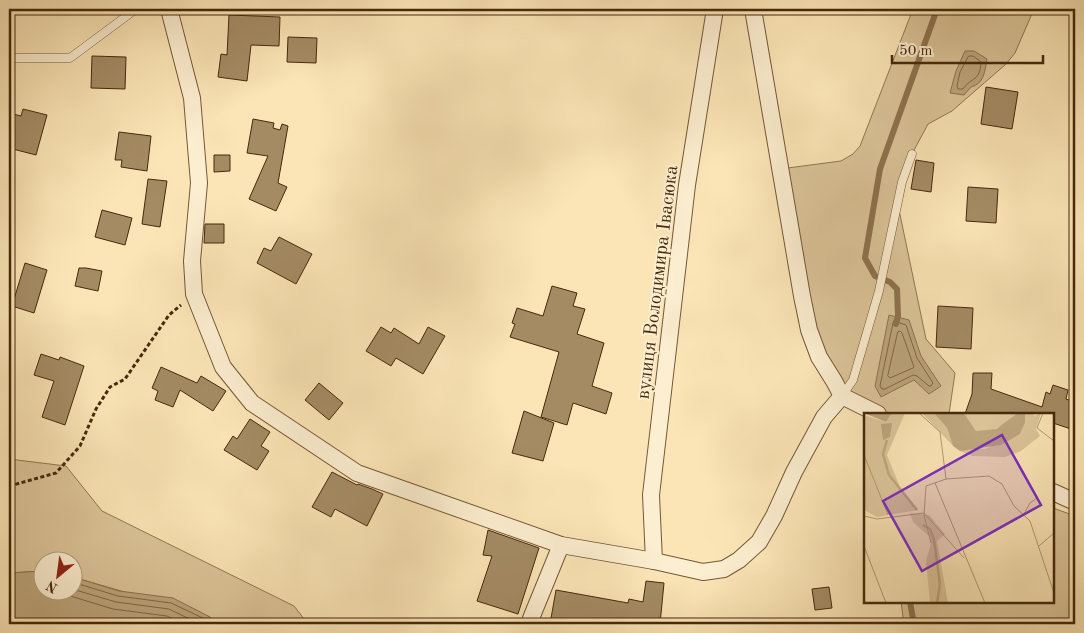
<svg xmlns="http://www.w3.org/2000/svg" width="1084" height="633" font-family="'Old Standard TT',serif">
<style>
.green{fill:#dcc599;stroke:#917752}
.water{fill:#bda57c;stroke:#8d734f}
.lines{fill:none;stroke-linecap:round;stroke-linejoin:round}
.shore{stroke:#826744;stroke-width:1}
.stream{stroke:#8d734f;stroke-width:6}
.building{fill:#a48b64;stroke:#46290c}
.service-casing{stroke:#735836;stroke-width:9}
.minor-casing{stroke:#735836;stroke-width:18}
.path{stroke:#46290c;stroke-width:3;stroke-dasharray:4 2.5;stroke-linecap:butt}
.service{stroke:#fceed0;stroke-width:8}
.minor{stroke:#fceed0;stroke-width:16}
.labels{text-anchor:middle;stroke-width:4;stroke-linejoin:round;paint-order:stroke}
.street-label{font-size:19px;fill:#46290c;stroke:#fceed0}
.inset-river{fill:none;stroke:#bda57c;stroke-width:2.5}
.inset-road{fill:none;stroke:#b39a72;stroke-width:1}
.view{fill:#7b2cbf;fill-opacity:0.15;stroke:#7b2cbf;stroke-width:2.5}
.inset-edge{fill:none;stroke:#46290c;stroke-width:2.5}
</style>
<rect width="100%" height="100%" fill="#fbe5b6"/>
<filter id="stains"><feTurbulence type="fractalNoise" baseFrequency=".004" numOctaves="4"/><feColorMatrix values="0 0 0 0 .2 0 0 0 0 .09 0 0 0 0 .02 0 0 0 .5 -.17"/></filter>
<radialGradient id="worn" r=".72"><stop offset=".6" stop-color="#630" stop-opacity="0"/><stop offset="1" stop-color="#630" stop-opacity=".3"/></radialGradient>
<!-- green -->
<g class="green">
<path d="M913 9H1034L1015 53 1006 64 952 111 928 124 912 154 898 205 926 339 955 373 949 414H878L842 396 819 357 780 169 841 161 853 154 860 146Z"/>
<path d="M9 459 66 466 102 511 294 606 308 624H217L210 617 73 577 72 560H42V571L9 573Z"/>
<path d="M1053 508 1075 516V624H904L901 602H1053Z"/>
</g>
<!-- water -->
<g class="water">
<path d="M965 51H974L987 59C985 71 984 84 971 87L964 95 950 93 956 71Z"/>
<path d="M889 315 909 320 921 356 941 386 929 394 914 380 881 397 875 386Z"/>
<path d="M42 571V590H72L73 577 119 591 173 598 210 617 217 624H9V573Z"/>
</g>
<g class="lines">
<!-- shore -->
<g class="shore">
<path d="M970 56H973L981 62C980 82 972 76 963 89H958L957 86 960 72 968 57Z"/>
<path d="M894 321 906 325 917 358 933 383 931 386H929L917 376 913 375 885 389H882L880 386 893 323Z"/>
<path d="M898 332 900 331 902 333 914 367 913 368 890 378 888 376Z"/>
<path d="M72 582 118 596 171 603 207 620 210 624"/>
<path d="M72 589 116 602 169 609 200 624"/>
<path d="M60 590 67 595 113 609 167 616 183 624"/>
</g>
<!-- stream -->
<g class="stream">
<path d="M896 324 898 316 897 289 890 282 875 276 865 258 880 169 937 9"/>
<path d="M910 602 914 624"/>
</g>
</g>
<!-- building -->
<g class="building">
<path d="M229 15 280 17 279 46 251 45 247 81 218 77 221 54 227 55Z"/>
<path d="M288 37 317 38 316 63 287 62Z"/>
<path d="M92 56 126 57 125 89 91 88Z"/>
<path d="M986 87 1018 92 1012 129 981 124Z"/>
<path d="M23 109 47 115 36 155 9 148V113L21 116Z"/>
<path d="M253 119 274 123 273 128 280 130 282 124 288 126 278 183 287 187 276 211 249 199 268 156 247 153Z"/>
<path d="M119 132 151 136 147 171 121 167 122 160H115Z"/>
<path d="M214 155H230V171L214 172Z"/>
<path d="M916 160 934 163 931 192 911 189Z"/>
<path d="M148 179 167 181 160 227 142 224Z"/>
<path d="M968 187 998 189 996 223 966 221Z"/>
<path d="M102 210 132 218 125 245 95 237Z"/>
<path d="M205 224H224V243H204Z"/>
<path d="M279 237 312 254 296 284 257 263 264 248 271 251Z"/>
<path d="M25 263 47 270 34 313 12 306Z"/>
<path d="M79 268H86L102 271 98 291 75 286Z"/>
<path d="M552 286 577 293 573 306 585 309 577 334 604 343 592 386 612 393 606 414 573 403 567 425 541 417 559 352 510 337 515 324 512 323 517 308 543 316Z"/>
<path d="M938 306 973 308 971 349 936 347Z"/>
<path d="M381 327 391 333 394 328 419 344 428 327 445 336 423 374 396 358 391 366 366 351Z"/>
<path d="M41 354 59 360 60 357 84 366 65 425 42 417 54 381 34 375Z"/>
<path d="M161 367 197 383 201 376 226 391 213 411 180 390 173 407 155 400 158 391 152 388Z"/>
<path d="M973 373H992L991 389 1042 407 1046 392 1050 394 1053 385 1068 390 1066 399 1075 402V416L1071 429 1053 423V414H965L972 394Z"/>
<path d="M319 383 343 403 329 420 305 400Z"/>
<path d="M524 411 554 423 543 461 512 453Z"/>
<path d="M250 419 270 432 261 446 269 451 257 470 224 450 233 436 237 439Z"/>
<path d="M332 472 357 485 358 484 372 489 383 494 367 526 335 509 331 517 312 507Z"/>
<path d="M488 530 539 548 518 614 477 601 492 556 483 555Z"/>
<path d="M646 581 664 583 660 624 638 622V624H550L556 590 628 603 629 599 643 602Z"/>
<path d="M829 587 832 608 815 610 812 589Z"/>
</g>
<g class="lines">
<!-- service casing -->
<g class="service-casing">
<g id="service">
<path d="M9 58H70L136 9"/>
<path d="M842 396 853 380 879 291 902 182 912 154"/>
</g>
</g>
<!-- minor casing -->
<g class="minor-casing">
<g id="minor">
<path d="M169 9 192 98 199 183 192 261 194 294 223 367 252 403 357 473 561 545 654 561 703 572 724 569 739 560 759 542 774 516 794 472 824 417 842 396"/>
<path d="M753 9 802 296 809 330 819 357 834 381 842 396 878 414"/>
<path d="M1053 492 1075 502"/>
<path d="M654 561 651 495 687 185 715 9"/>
<path d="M529 624 532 616 561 545"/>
</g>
</g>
<!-- path -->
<path class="path" d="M9 484 13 485 56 473 80 446 96 409 110 387 125 379 169 315 181 305"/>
<!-- service -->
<use href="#service" class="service"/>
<!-- minor -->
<use href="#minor" class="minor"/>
</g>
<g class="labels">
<!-- street labels -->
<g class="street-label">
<text transform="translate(656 282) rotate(-83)" y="7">вулиця Володимира Івасюка</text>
</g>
</g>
<!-- overview -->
<g transform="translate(864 413)">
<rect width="190" height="190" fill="#fbe5b6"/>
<path d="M28 0H41L23 42 36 74 54 97 13 104 0 97V2L22 9ZM58 0H70L83 15 89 33ZM100 0H154L149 6 127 18H112ZM161 0H169L170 3 177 0 172 16 176 23 157 38 141 44 108 43 96 38 106 34 121 36 156 21 161 10ZM46 100 65 102 81 121 73 128 84 190H66L62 148 67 130 66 124 49 109Z" fill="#dcc599"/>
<path d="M0 0H28L22 9ZM70 0H100L112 18 132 16 154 0H161V10L156 21 137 32 96 38 89 33 83 15ZM28 10 26 24 19 27 17 11Z" fill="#bda57c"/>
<path class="inset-river" d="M23 27 19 41 25 62 53 97M59 112 66 116 70 127 76 171 73 190"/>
<path class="inset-road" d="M55 0 76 19 82 66M179 0 173 15 190 28M0 42 24 102M71 70 121 190M0 103 13 106 60 100 100 145M159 103 166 90 173 85M67 130 60 102 62 73 82 66 125 63 138 71 150 93 166 108 190 180M0 133 22 190M175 133 190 120"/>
<path class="view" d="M138 22 177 92 58 158 19 88Z"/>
<rect width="190" height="190" class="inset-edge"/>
</g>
<!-- margin -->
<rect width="1084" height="633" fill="none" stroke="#fbe5b6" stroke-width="30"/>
<rect x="10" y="10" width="1064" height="613" fill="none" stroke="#46290c" stroke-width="2.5"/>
<rect x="15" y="15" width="1054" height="603" fill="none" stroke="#46290c"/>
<!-- north arrow -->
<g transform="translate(58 576) rotate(209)"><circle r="24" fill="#fceed0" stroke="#b39f82"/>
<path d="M0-4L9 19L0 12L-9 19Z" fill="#8f2418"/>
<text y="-8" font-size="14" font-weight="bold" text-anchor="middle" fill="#46290c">N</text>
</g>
<!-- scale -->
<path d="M892 55v8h151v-8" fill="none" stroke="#46290c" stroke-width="2.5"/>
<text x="899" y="55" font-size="15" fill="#46290c" stroke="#fceed0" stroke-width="4" paint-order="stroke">50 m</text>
<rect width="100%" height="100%" filter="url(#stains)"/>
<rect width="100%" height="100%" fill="url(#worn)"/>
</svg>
